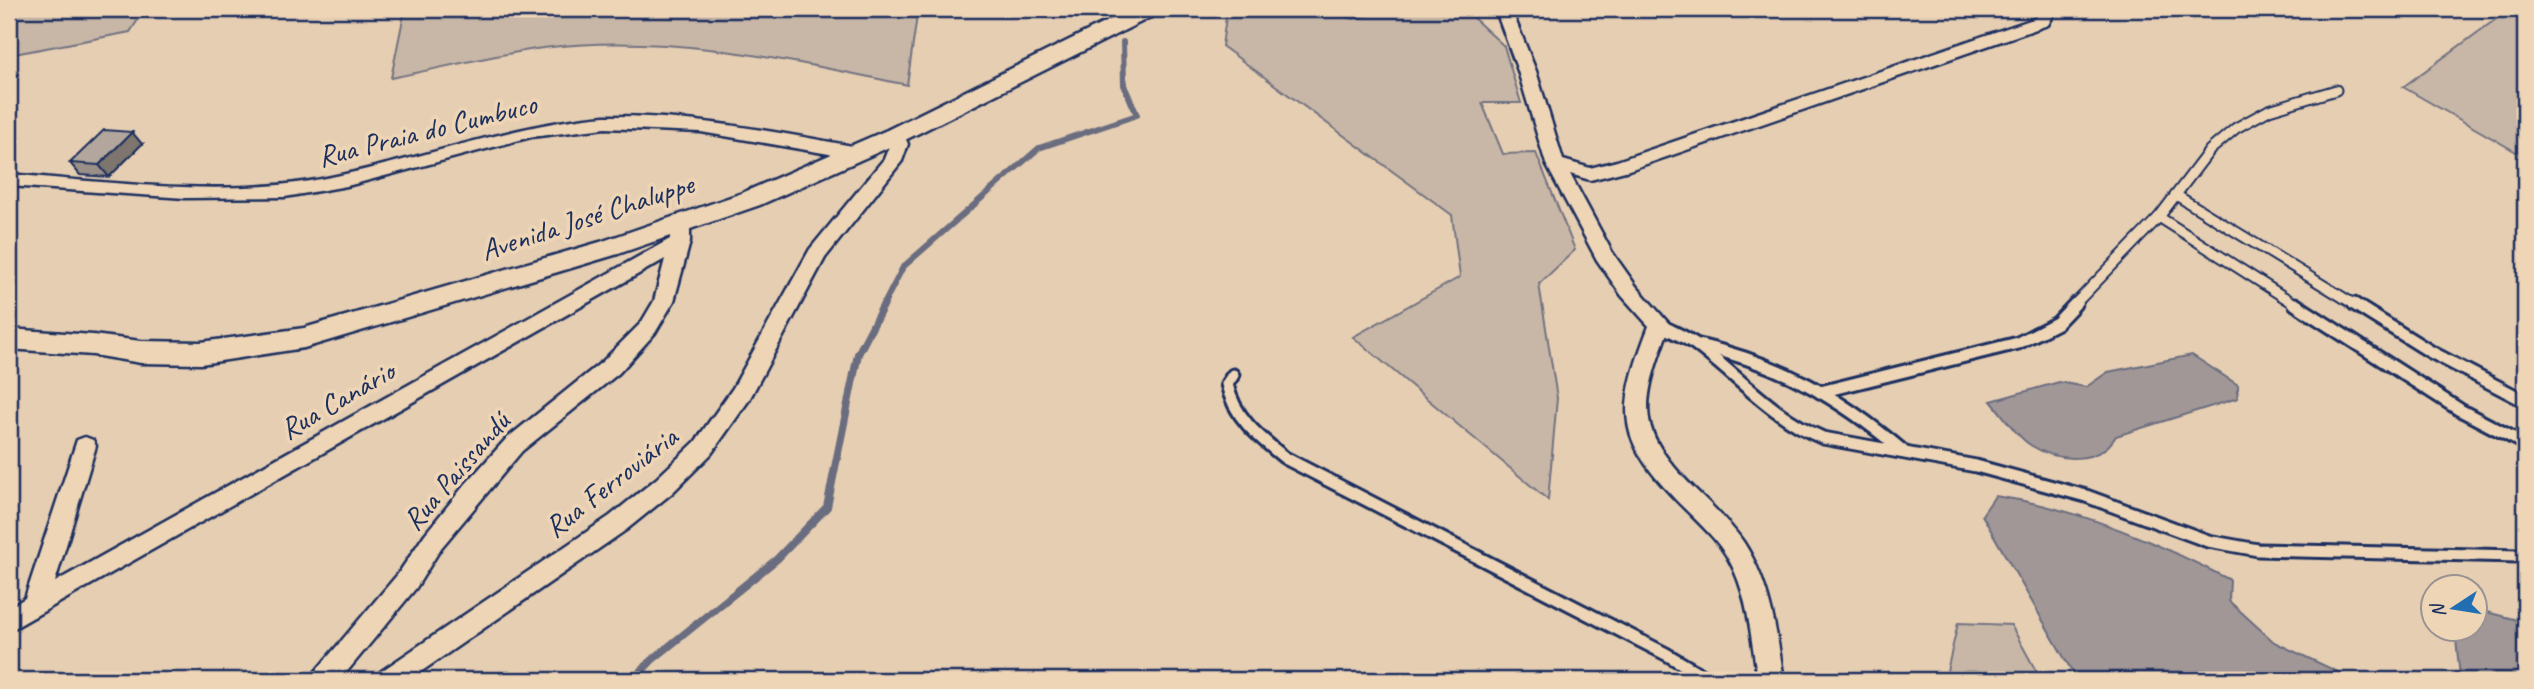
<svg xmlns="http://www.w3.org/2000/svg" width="2534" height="689" font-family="Caveat,sans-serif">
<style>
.green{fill:#c8b7a6;stroke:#727382;stroke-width:2}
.water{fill:#a09796;stroke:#6b6d80;stroke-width:2}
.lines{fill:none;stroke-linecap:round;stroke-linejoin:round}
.stream-far1{stroke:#6b6d80;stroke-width:6}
.stream{stroke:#6b6d80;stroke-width:8}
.service-far1-casing{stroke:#1b2f5e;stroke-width:13}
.service-casing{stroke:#1b2f5e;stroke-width:17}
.minor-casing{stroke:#1b2f5e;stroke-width:5}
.tertiary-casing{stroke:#1b2f5e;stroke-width:5}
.service-far1{stroke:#eed5b6;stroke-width:9}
.service{stroke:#eed5b6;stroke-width:11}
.minor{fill:#eed5b6;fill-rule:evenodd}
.tertiary{fill:#eed5b6;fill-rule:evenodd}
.wall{fill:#9a9087;stroke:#1b2f5e;stroke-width:2}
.shaded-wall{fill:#7d756e;stroke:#1b2f5e;stroke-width:2}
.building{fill:#b3a79d;stroke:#1b2f5e;stroke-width:2}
.labels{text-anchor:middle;stroke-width:7;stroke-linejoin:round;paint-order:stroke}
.street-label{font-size:30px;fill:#1b2f5e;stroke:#eed5b6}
</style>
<rect width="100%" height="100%" fill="#e6ceb2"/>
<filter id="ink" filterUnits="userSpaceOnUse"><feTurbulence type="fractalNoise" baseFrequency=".0143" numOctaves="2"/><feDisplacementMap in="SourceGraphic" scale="14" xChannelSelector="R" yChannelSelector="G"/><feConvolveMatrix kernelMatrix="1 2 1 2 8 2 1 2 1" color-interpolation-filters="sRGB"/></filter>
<g filter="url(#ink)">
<!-- green -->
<g class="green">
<path d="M9 9H145L130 32 9 55Z"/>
<path d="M405 9H918L907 85C787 60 666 32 543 48 492 55 441 68 391 78Z"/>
<path d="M1227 9H1311L1354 19 1390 9H1444L1470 15 1504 46 1521 103H1482L1503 154 1536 153 1575 250 1539 284 1557 398 1548 500 1353 337 1460 277 1452 215 1222 46Z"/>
<path d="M2510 9H2525V157L2403 87Z"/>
<path d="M1958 623 2011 625 2041 680H1945Z"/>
</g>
<!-- water -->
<g class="water">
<path d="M2192 355 2238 385V398L2116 436C2099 465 2058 462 2032 446 2017 437 2003 415 1991 401L2059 382 2086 387 2108 372Z"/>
<path d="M1995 496C2074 507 2159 543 2230 580L2229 601 2274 642 2355 680H2077L1982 515Z"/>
<path d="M2475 609 2525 622V680H2467L2460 677 2455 630H2474Z"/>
</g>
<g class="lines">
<!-- stream-far1 -->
<g class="stream-far1">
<path d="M1032 9 1067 13"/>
<path d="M883 306 903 267 1039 148 1137 115 1124 85 1123 42"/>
</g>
<!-- stream -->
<path class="stream" d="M633 680 652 660 777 559 827 507 858 354 884 304"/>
<!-- service-far1 casing -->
<g class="service-far1-casing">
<g id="service-far1">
<path d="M2176 195 2357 306"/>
<path d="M2159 217 2298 306"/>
<path d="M2073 306 2159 217 2210 150 2236 128 2269 110 2336 90"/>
</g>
</g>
<!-- service casing -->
<g class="service-casing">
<g id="service">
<path d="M2295 304 2460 410 2525 444"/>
<path d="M2354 304 2431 352 2525 401"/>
<path d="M1660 325C1672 332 1687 337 1698 346 1739 377 1774 418 1823 438L1976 466 2086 496 2208 541 2258 550 2519 556"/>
<path d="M1699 345C1783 365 1837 396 1903 451"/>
<path d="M1233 375 1227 384C1234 418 1259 437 1285 458L1666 654 1710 680"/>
<path d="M1820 392 2018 343 2057 323 2075 304"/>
</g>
</g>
<!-- minor casing -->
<g class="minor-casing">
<g id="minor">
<path d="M1505 9 1513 14 1536 71 1563 160 1590 168 1617 161 2036 18 2041 9H2057L2048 25 1629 170 1590 180 1570 174 1612 252 1636 286 1670 325C1639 409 1634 430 1701 495 1716 510 1732 525 1744 543 1770 583 1777 634 1784 680H1758C1751 641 1749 596 1729 560 1718 540 1700 524 1684 508 1616 440 1615 414 1649 326L1622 296 1597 260 1546 164 1518 71 1497 14Z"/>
<path d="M605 116C691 115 774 132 858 147L867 153 858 159 701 132 605 128 531 137 347 186 285 197 185 198 9 186V174C104 182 216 196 310 181 410 164 504 125 605 116Z"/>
<path d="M896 129 902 131 908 144 902 161 825 258 749 400 711 454 672 493 626 530 409 680H376L380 672 610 516 656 479 695 442 733 388 810 249 884 159 890 144 887 135Z"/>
<path d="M680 217 687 219 690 224V242L674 301 655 333 619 373 522 451 441 548 416 588 340 680H311L315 672 398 574 425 534 463 487 506 439 603 361 641 323 654 301 665 259 9 631V608L25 598 77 440 85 437 93 440 96 446 55 582 670 239V224L673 219Z"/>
</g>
</g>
<!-- tertiary casing -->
<g class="tertiary-casing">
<path id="tertiary" d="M1132 9H1160L1157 14 905 140 760 205 618 254 304 348 201 364 141 363 93 355 9 349V329L93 335 141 341 201 342 304 328 600 242 742 193 887 130Z"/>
</g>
<!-- service-far1 -->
<use href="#service-far1" class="service-far1"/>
<!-- service -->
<use href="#service" class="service"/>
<!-- minor -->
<use href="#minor" class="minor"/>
<!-- tertiary -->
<use href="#tertiary" class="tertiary"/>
</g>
<!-- wall -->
<path class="wall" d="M142 144 109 177 80 175 70 163Z"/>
<!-- shaded-wall -->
<path class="shaded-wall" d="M132 132 142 144 109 177 99 165Z"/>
<!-- building -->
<path class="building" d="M104 130 132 132 99 165 70 163Z"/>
</g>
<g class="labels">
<!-- street labels -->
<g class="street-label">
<text transform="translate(427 130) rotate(-14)" y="10">Rua Praia do Cumbuco</text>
<text transform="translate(587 217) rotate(-18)" y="10">Avenida José Chaluppe</text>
<text transform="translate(337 400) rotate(-30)" y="10">Rua Canário</text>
<text transform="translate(456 471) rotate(-49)" y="10">Rua Paissandú</text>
<text transform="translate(611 482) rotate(-38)" y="10">Rua Ferroviária</text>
</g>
</g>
<!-- margin -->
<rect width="2534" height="689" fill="none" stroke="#eed5b6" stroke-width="35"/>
<rect x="18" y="18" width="2499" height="654" fill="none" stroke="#1b2f5e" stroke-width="2.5" filter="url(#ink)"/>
<!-- north arrow -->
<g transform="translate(2454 608) rotate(258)"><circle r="33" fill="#eed5b6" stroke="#9a9393" stroke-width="2"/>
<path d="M0-5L12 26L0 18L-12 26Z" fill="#1f6fb2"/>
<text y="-10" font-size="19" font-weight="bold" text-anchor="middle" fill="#1b2f5e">N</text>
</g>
</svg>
